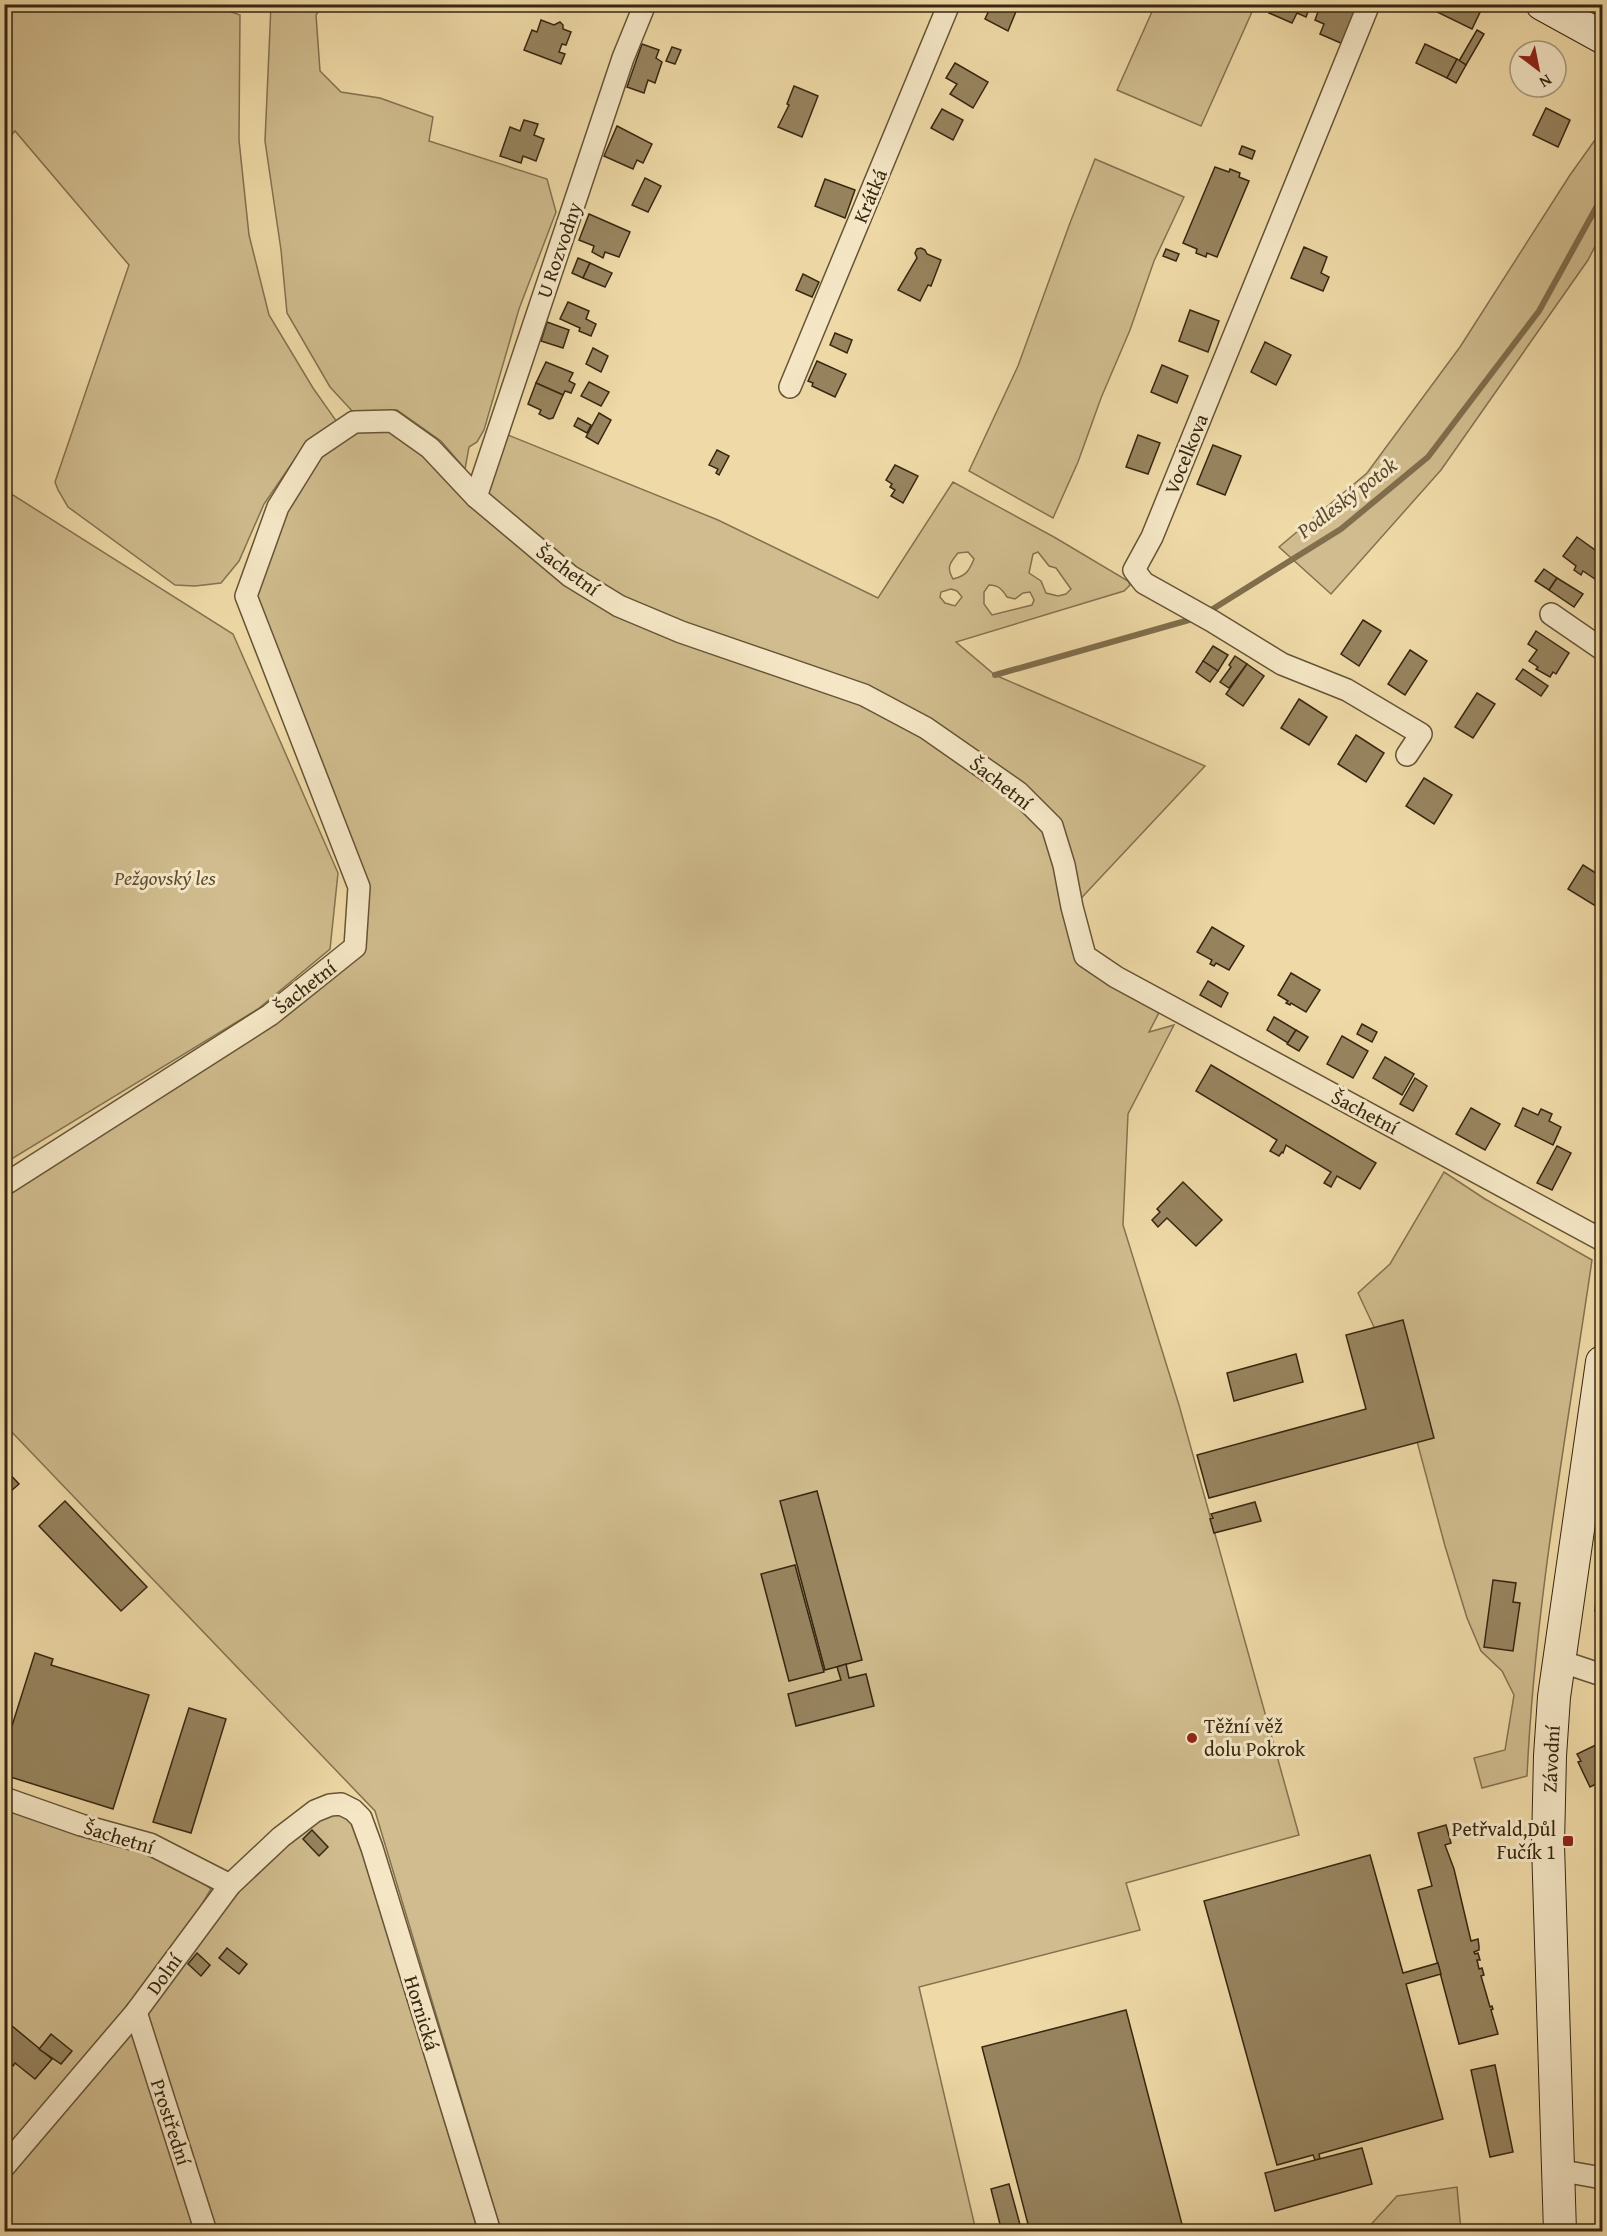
<svg xmlns="http://www.w3.org/2000/svg" width="1607" height="2236" font-family="'Gentium Book Plus',serif">
<style>
.green{fill:#d0bc8e;stroke:#847250;stroke-width:1.5;fill-rule:evenodd}
.lines{fill:none;stroke-linecap:round;stroke-linejoin:round}
.stream{stroke:#806e4c;stroke-width:6}
.building{fill:#97845f;stroke:#372711;stroke-width:1.5}
.street-casing{stroke:#655436;stroke-width:24}
.secondary-casing{stroke:#372711;stroke-width:34}
.street{stroke:#f5e7c6;stroke-width:21}
.secondary{stroke:#f5e7c6;stroke-width:32}
.poi-dot{fill:#8f2418;stroke:#f5e7c6;stroke-width:2}
.labels{text-anchor:middle;stroke-width:6;stroke-linejoin:round;paint-order:stroke}
.street-label{font-size:20px;fill:#372711;stroke:#f5e7c6}
.park-label{font-size:20px;font-style:italic;fill:#5d4c30;stroke:#f5e7c6}
.poi-label{font-size:20px;fill:#372711;stroke:#f5e7c6;text-anchor:start}
.water-label{font-size:21px;font-style:italic;fill:#5b4a2f;stroke:#f5e7c6}
</style>
<rect width="100%" height="100%" fill="#efdaa7"/>
<filter id="stains"><feTurbulence type="fractalNoise" baseFrequency=".00333" numOctaves="4"/><feColorMatrix values="0 0 0 0 .2 0 0 0 0 .09 0 0 0 0 .02 0 0 0 .5 -.17"/></filter>
<radialGradient id="worn" r=".72"><stop offset=".6" stop-color="#630" stop-opacity="0"/><stop offset="1" stop-color="#630" stop-opacity=".3"/></radialGradient>
<!-- green -->
<g class="green">
<path d="M209 4 240 15 239 140 249 235 269 315 313 388 337 422 301 450 264 504 239 561 221 583 195 586 175 585 68 507 58 490 55 482 129 265 15 131 5 142V5Z"/>
<path d="M271 5H323L316 15 320 71 341 92 380 98 433 117 429 141 547 179 556 212 519 309 484 430 477 442 469 447 465 469 441 441 397 410 354 413 330 387 287 313 281 250 265 141Z"/>
<path d="M1155 5H1236L1252 12 1201 126 1117 90Z"/>
<path d="M1602 130V233L1588 260 1441 470 1331 594 1279 547 1367 473 1460 347 1570 175Z"/>
<path d="M1095 159 1184 197 1154 261 1130 330 1101 398 1078 462 1053 518 969 471 1018 366 1070 223Z"/>
<path d="M392 421 476 496 498 431 718 520 878 598 953 482 1054 537 1128 581 1130 585 1124 591 956 642 995 675 1205 766 1072 908 1086 956 1164 1003 1149 1032 1174 1025 1128 1114 1123 1225 1179 1405 1299 1835 1126 1883 1140 1930 919 1987 976 2231H501L375 1811 5 1425V1185L355 947 359 887 246 596 278 507 349 425ZM968 552 974 559C969 571 966 576 953 579 946 567 950 563 958 553ZM1038 552 1049 566 1056 568 1071 589 1066 594 1058 596 1046 593 1041 581 1029 573 1033 554ZM989 585C998 585 1002 589 1007 597L1015 599 1023 593 1030 592 1034 600 1032 605 992 615 984 604V592ZM951 589 957 591 962 597 955 606 945 603 940 597 941 592Z"/>
<path d="M5 490 233 634 338 873 330 949 258 1009 5 1163Z"/>
<path d="M1444 1172 1485 1199 1592 1260C1567 1432 1535 1603 1527 1776L1482 1788 1474 1758 1505 1750 1514 1695 1502 1671 1481 1651 1467 1618 1445 1546 1403 1389 1358 1293 1390 1264Z"/>
<path d="M4 1800C75 1824 151 1843 211 1889L188 1928 125 2010 92 2047 5 2157Z"/>
<path d="M315 1811 352 1816 478 2231 5 2232V2167L230 1885Z"/>
<path d="M1457 2187 1461 2231H1365L1397 2196Z"/>
</g>
<g class="lines">
<!-- stream -->
<g class="stream">
<path d="M1208 612 1341 529 1428 457 1539 311 1602 197"/>
<path d="M995 675 1196 618"/>
</g>
</g>
<!-- building -->
<g class="building">
<path d="M992 4H1019L1008 31 985 19Z"/>
<path d="M1273 4H1311L1306 17 1297 13 1292 23 1269 13Z"/>
<path d="M1326 4H1362L1343 44 1320 34 1324 24 1315 20 1320 6 1324 8Z"/>
<path d="M1438 4H1484L1472 29 1435 11Z"/>
<path d="M541 20 554 25 560 22 563 25V29L571 32 566 45 562 44 559 52 565 54 561 64 524 50 532 30 537 32Z"/>
<path d="M1477 30 1484 34 1466 65 1459 61Z"/>
<path d="M642 44 659 50 656 58 662 62 655 83 648 80 644 93 627 87Z"/>
<path d="M1425 44 1457 59 1447 78 1416 63Z"/>
<path d="M672 47 681 50 675 64 666 61Z"/>
<path d="M1457 59 1466 65 1456 83 1447 78Z"/>
<path d="M955 63 988 82 973 108 950 94 957 84 946 78Z"/>
<path d="M794 86 818 96 802 137 778 127 789 105 787 104Z"/>
<path d="M1546 108 1570 120 1558 147 1533 135Z"/>
<path d="M942 109 963 120 953 140 931 128Z"/>
<path d="M524 120 538 124 534 135 544 139 536 161 523 156 521 163 500 156 510 127 520 131Z"/>
<path d="M617 126 652 144 643 163 637 160 633 169 604 156Z"/>
<path d="M1242 146 1255 151 1252 159 1239 154Z"/>
<path d="M1215 167 1229 172 1230 169 1240 173 1239 177 1249 181 1217 257 1207 253 1206 257 1196 253 1197 249 1183 243Z"/>
<path d="M645 178 661 186 648 212 632 205Z"/>
<path d="M825 179 855 190 845 218 815 206Z"/>
<path d="M4 207H10L11 240H4Z"/>
<path d="M589 214 630 232 619 257 605 252 603 258 592 252 594 246 579 240Z"/>
<path d="M1304 247 1327 257 1321 273 1329 277 1323 291 1291 278Z"/>
<path d="M921 248 925 250 927 254 941 260 931 286 928 285 920 301 898 290 917 258 915 253 917 249Z"/>
<path d="M1166 249 1179 254 1176 261 1163 256Z"/>
<path d="M578 258 590 263 583 278 572 273Z"/>
<path d="M590 263 612 273 605 287 583 278Z"/>
<path d="M803 274 819 282 812 297 796 290Z"/>
<path d="M568 302 589 311 586 319 596 324 591 336 579 331 580 328 560 319Z"/>
<path d="M1190 310 1219 321 1208 352 1179 341Z"/>
<path d="M547 322 569 330 563 348 541 341Z"/>
<path d="M835 333 852 340 847 353 830 345Z"/>
<path d="M1265 342 1291 355 1276 385 1251 372Z"/>
<path d="M593 348 608 356 601 372 586 364Z"/>
<path d="M817 361 846 374 835 397 812 386 813 383 808 381Z"/>
<path d="M546 362 573 373 569 381 575 384 571 393 565 391 563 395 536 383Z"/>
<path d="M1162 365 1188 376 1177 403 1151 392Z"/>
<path d="M589 382 609 392 601 406 581 396Z"/>
<path d="M536 383 563 395 553 418 549 419 539 414 541 410 528 404Z"/>
<path d="M599 413 611 420 598 444 586 437Z"/>
<path d="M578 418 591 425 587 433 574 426Z"/>
<path d="M1138 435 1160 443 1148 474 1126 467Z"/>
<path d="M1213 445 1241 456 1225 495 1197 484Z"/>
<path d="M717 450 729 456 719 475 716 473 718 469 709 465Z"/>
<path d="M895 465 918 476 903 503 891 496 895 490 890 487 892 484 886 480Z"/>
<path d="M1577 537 1602 555V568L1595 579 1583 571 1581 575 1574 570 1576 566 1563 556Z"/>
<path d="M1544 569 1557 578 1549 590 1535 581Z"/>
<path d="M1557 578 1583 594 1574 607 1549 590Z"/>
<path d="M1363 620 1381 631 1359 666 1341 654Z"/>
<path d="M1536 631 1569 653 1556 674 1553 672 1550 677 1536 669 1538 667 1529 661 1537 650 1528 644Z"/>
<path d="M1213 646 1228 655 1218 671 1203 661Z"/>
<path d="M1410 650 1427 661 1405 695 1388 684Z"/>
<path d="M1235 656 1247 664 1229 688 1220 682 1231 667 1229 665Z"/>
<path d="M1203 661 1218 671 1210 682 1196 672Z"/>
<path d="M1247 664 1264 676 1243 706 1226 694Z"/>
<path d="M1523 669 1548 686 1541 696 1516 679Z"/>
<path d="M1477 693 1495 704 1473 738 1455 727Z"/>
<path d="M1299 699 1327 717 1309 745 1281 728Z"/>
<path d="M1356 735 1384 753 1366 782 1338 764Z"/>
<path d="M1424 778 1452 795 1434 824 1406 806Z"/>
<path d="M1583 865 1602 877V910L1568 889Z"/>
<path d="M1212 927 1244 946 1229 970 1216 963 1214 966 1210 964 1212 960 1197 952Z"/>
<path d="M1291 973 1320 990 1306 1012 1291 1003 1290 1005 1286 1003 1288 1001 1278 995Z"/>
<path d="M1208 981 1228 993 1221 1007 1200 995Z"/>
<path d="M1274 1017 1296 1030 1288 1043 1267 1030Z"/>
<path d="M1362 1024 1377 1032 1372 1042 1357 1034Z"/>
<path d="M1296 1030 1308 1037 1299 1051 1287 1044Z"/>
<path d="M1342 1036 1368 1051 1353 1078 1327 1064Z"/>
<path d="M1385 1057 1414 1074 1402 1095 1373 1078Z"/>
<path d="M1211 1065 1376 1163 1360 1189 1337 1176 1331 1187 1324 1183 1331 1172 1286 1145 1283 1153 1282 1152 1279 1156 1270 1151 1277 1140 1196 1091Z"/>
<path d="M1415 1078 1427 1086 1413 1111 1400 1104Z"/>
<path d="M1471 1108 1500 1124 1485 1150 1456 1134Z"/>
<path d="M1523 1108 1538 1115 1541 1109 1552 1114 1549 1121 1561 1127 1553 1145 1515 1126Z"/>
<path d="M1557 1146 1571 1153 1552 1190 1537 1183Z"/>
<path d="M1183 1182 1222 1220 1196 1246 1167 1218 1158 1227 1152 1220 1160 1212 1157 1209Z"/>
<path d="M1403 1320 1434 1438 1209 1498 1197 1455 1366 1409 1346 1335Z"/>
<path d="M1296 1354 1303 1382 1234 1401 1227 1373Z"/>
<path d="M4 1468 19 1484 4 1497Z"/>
<path d="M817 1491 862 1660 825 1670 780 1501Z"/>
<path d="M65 1501 147 1587 121 1611 39 1526Z"/>
<path d="M1255 1502 1261 1521 1214 1533 1210 1519 1213 1518 1211 1514Z"/>
<path d="M795 1565 824 1672 789 1681 761 1574Z"/>
<path d="M1493 1580 1516 1583 1513 1602 1520 1603 1513 1651 1484 1647Z"/>
<path d="M1598 1581H1602V1612L1595 1611Z"/>
<path d="M35 1653 53 1659 51 1665 149 1695 113 1809 4 1775V1751Z"/>
<path d="M846 1664 849 1678 866 1674 874 1706 796 1726 788 1694 841 1680 837 1667Z"/>
<path d="M189 1708 226 1719 191 1833 153 1822Z"/>
<path d="M1602 1742V1781L1590 1787 1578 1762 1581 1761 1577 1754Z"/>
<path d="M1446 1825 1451 1843 1445 1845 1454 1869 1471 1941 1478 1939 1479 1946V1950L1474 1952 1475 1954 1478 1953 1480 1960H1477L1479 1969 1482 1968 1484 1975 1481 1976 1490 2007 1492 2006 1493 2009 1491 2010 1498 2034 1459 2044 1418 1890 1432 1886 1418 1833Z"/>
<path d="M312 1830 328 1847 319 1856 303 1839Z"/>
<path d="M1370 1855 1403 1973 1438 1963 1441 1974 1406 1984 1443 2119 1319 2154 1320 2159 1315 2160 1313 2155 1277 2165 1204 1901Z"/>
<path d="M227 1948 247 1964 239 1974 219 1958Z"/>
<path d="M197 1953 210 1965 201 1976 188 1964Z"/>
<path d="M1126 2010 1184 2232H1030L982 2047Z"/>
<path d="M6 2021 52 2059 35 2079 15 2063 13 2066 4 2060 7 2056 4 2055Z"/>
<path d="M51 2034 72 2051 61 2064 39 2049Z"/>
<path d="M1495 2065 1513 2152 1490 2157 1471 2070Z"/>
<path d="M1362 2148 1372 2184 1275 2211 1265 2173Z"/>
<path d="M1009 2184 1022 2232H1002L991 2189Z"/>
</g>
<g class="lines">
<!-- street casing -->
<g class="street-casing">
<g id="street">
<path d="M1369 4 1152 537 1134 570 1144 583 1212 621 1282 664 1347 690 1421 734 1407 755"/>
<path d="M790 387 949 4"/>
<path d="M476 497 623 58 645 4"/>
<path d="M1551 614 1602 649"/>
<path d="M4 1185 270 1015 355 947 359 887 246 596 278 507 314 449 354 422 392 421 430 448 476 497 570 576 619 606 681 632 864 695 926 728 1018 792 1052 826 1064 865 1072 907 1085 956 1116 977 1602 1240"/>
<path d="M1560 1661 1602 1675"/>
<path d="M4 1798 81 1825 150 1844 230 1885"/>
<path d="M136 2012 206 2232"/>
<path d="M4 2167 136 2012 230 1885 281 1837 315 1811 330 1805 341 1804 353 1810 361 1818 372 1848 490 2232"/>
<path d="M1559 2175 1574 2173 1602 2178"/>
</g>
</g>
<!-- secondary casing -->
<g class="secondary-casing">
<g id="secondary">
<path d="M1542 4 1602 37"/>
<path d="M1560 2232 1548 1845 1550 1756 1554 1697 1602 1362"/>
</g>
</g>
<!-- street -->
<use href="#street" class="street"/>
<!-- secondary -->
<use href="#secondary" class="secondary"/>
</g>
<!-- markers -->
<g class="poi-dot">
<circle cx="1192" cy="1738" r="6"/>
<rect x="1562" y="1835" width="12" height="12" rx="3"/>
</g>
<g class="labels">
<!-- street labels -->
<g class="street-label">
<text transform="translate(870 196) rotate(-67)" y="7">Krátká</text>
<text transform="translate(559 250) rotate(-71)" y="7">U Rozvodny</text>
<text transform="translate(1186 454) rotate(-68)" y="7">Vocelkova</text>
<text transform="translate(568 570) rotate(36)" y="7">Šachetní</text>
<text transform="translate(1001 783) rotate(38)" y="7">Šachetní</text>
<text transform="translate(305 987) rotate(-38)" y="7">Šachetní</text>
<text transform="translate(1365 1112) rotate(28)" y="7">Šachetní</text>
<text transform="translate(1551 1759) rotate(-87)" y="7">Závodní</text>
<text transform="translate(119 1837) rotate(17)" y="7">Šachetní</text>
<text transform="translate(164 1974) rotate(-54)" y="7">Dolní</text>
<text transform="translate(422 2013) rotate(73)" y="7">Hornická</text>
<text transform="translate(171 2122) rotate(72)" y="7">Prostřední</text>
</g>
<!-- park labels -->
<g class="park-label">
<text x="165" y="885">Pežgovský les</text>
</g>
<!-- poi labels -->
<g class="poi-label">
<text x="1204" y="1733">Těžní věž<tspan x="1204" dy="23">dolu Pokrok</tspan></text>
<text x="1556" y="1836" text-anchor="end">Petřvald,Důl<tspan x="1556" dy="23">Fučík 1</tspan></text>
</g>
<!-- water labels -->
<g class="water-label">
<text transform="translate(1347 498) rotate(-37)" y="7">Podleský potok</text>
</g>
</g>
<!-- margin -->
<rect width="1607" height="2236" fill="none" stroke="#efdaa7" stroke-width="24"/>
<rect x="6" y="6" width="1595" height="2224" fill="none" stroke="#372711" stroke-width="3"/>
<rect x="12" y="12" width="1583" height="2212" fill="none" stroke="#372711" stroke-width="1.5"/>
<!-- north arrow -->
<g transform="translate(1538 69) rotate(148)"><circle r="28" fill="#f5e7c6" stroke="#a99a7e" stroke-width="1.5"/>
<path d="M0-4.5L10 22L0 15L-10 22Z" fill="#8f2418"/>
<text y="-9" font-size="16" font-weight="bold" text-anchor="middle" fill="#372711">N</text>
</g>
<rect width="100%" height="100%" filter="url(#stains)"/>
<rect width="100%" height="100%" fill="url(#worn)"/>
</svg>
